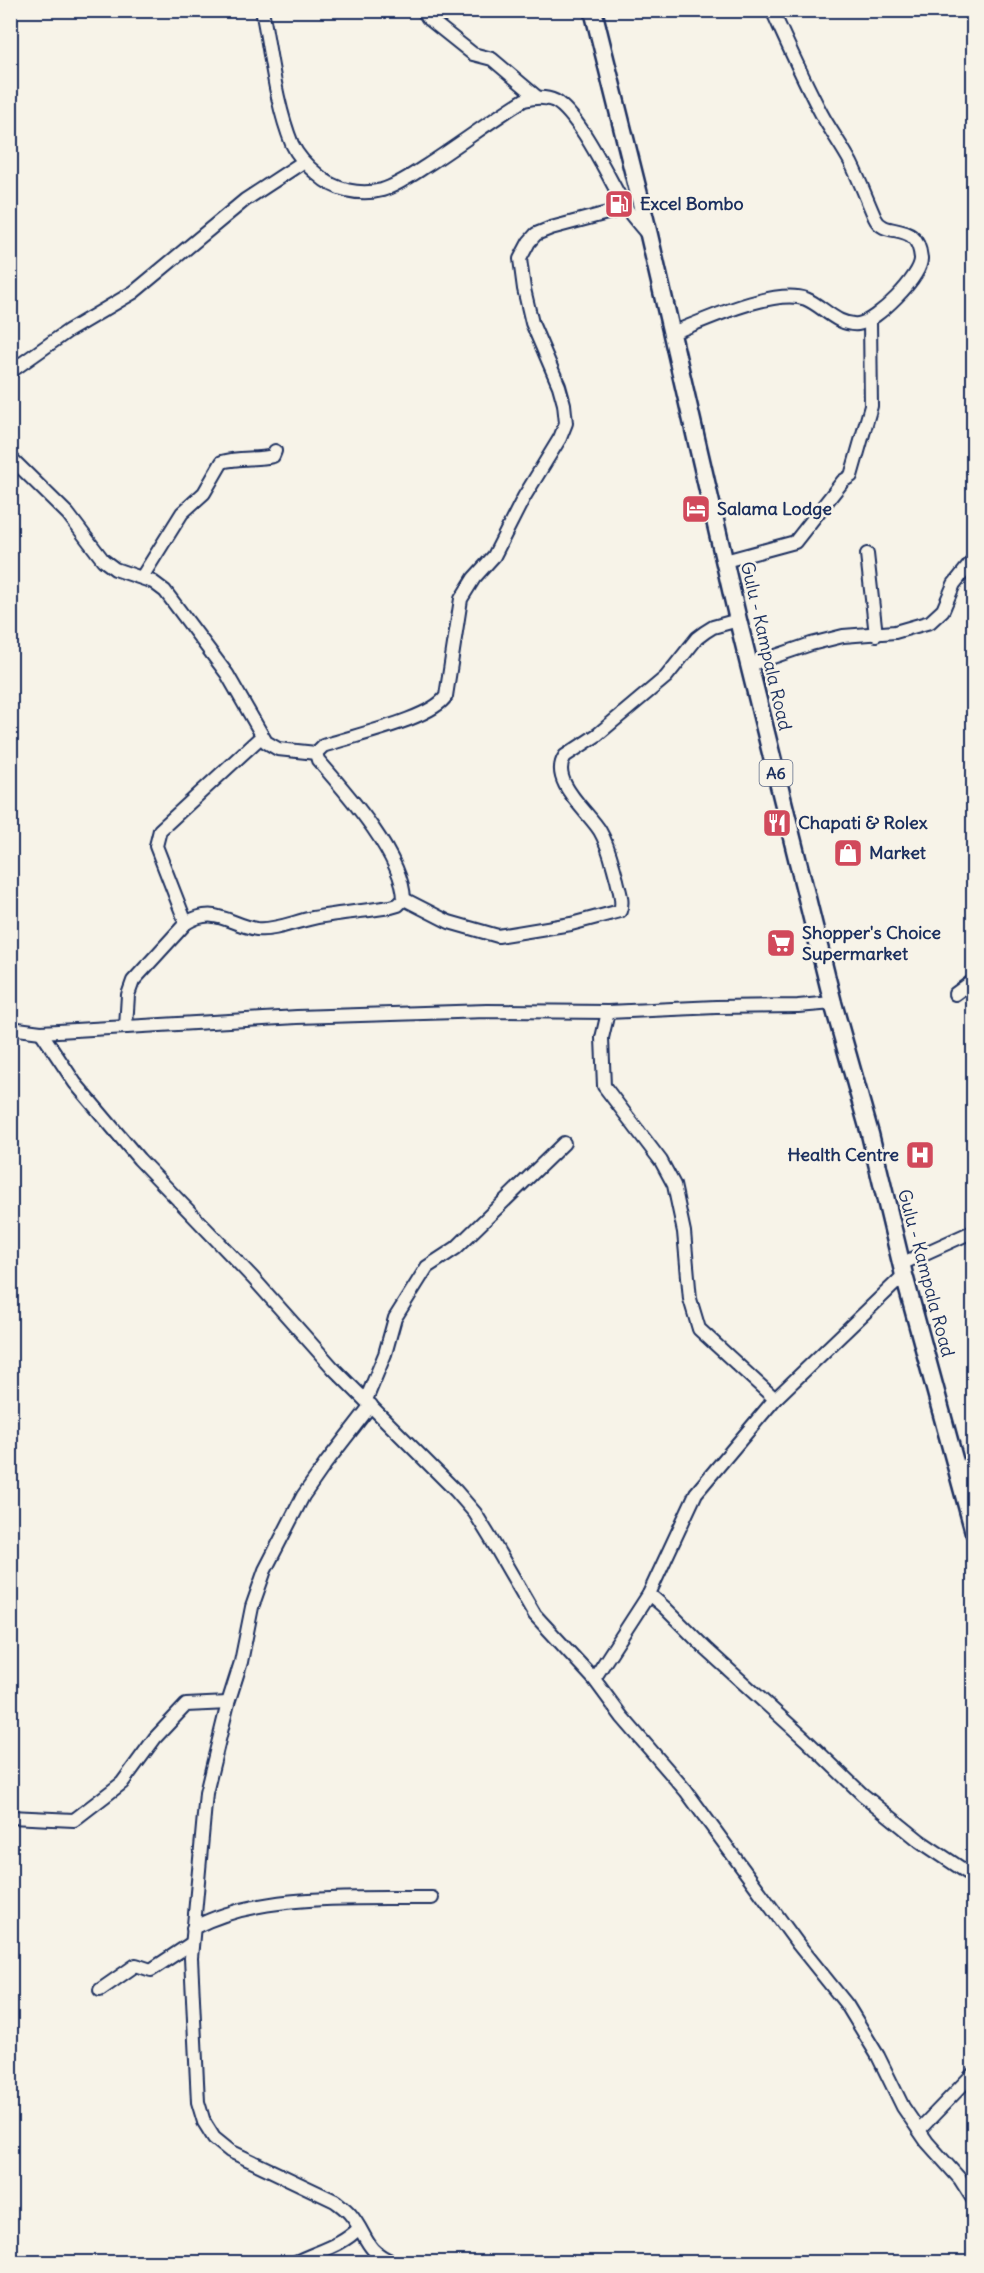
<svg xmlns="http://www.w3.org/2000/svg" width="984" height="2273" font-family="Delius,sans-serif">
<style>
.lines{fill:none;stroke-linecap:round;stroke-linejoin:round}
.minor-casing{stroke:#1b2f5e;stroke-width:16}
.major-casing{stroke:#1b2f5e;stroke-width:21}
.minor{stroke:#f7f3e8;stroke-width:12}
.major{stroke:#f7f3e8;stroke-width:16}
.labels{text-anchor:middle;stroke-width:5;stroke-linejoin:round;paint-order:stroke}
.shield{fill:#f7f3e8;stroke:#5d6a87;stroke-width:1.5}
.shield-label{font-size:16px;font-weight:bold;fill:#1b2f5e}
.poi-label{font-size:18px;font-weight:bold;fill:#1b2f5e;stroke:#f7f3e8;text-anchor:start}
.street-label{font-size:18px;fill:#1b2f5e;stroke:#f7f3e8}
</style>
<rect width="100%" height="100%" fill="#f7f3e8"/>
<filter id="ink" filterUnits="userSpaceOnUse"><feTurbulence type="fractalNoise" baseFrequency=".0167" numOctaves="2"/><feDisplacementMap in="SourceGraphic" scale="12" xChannelSelector="R" yChannelSelector="G"/><feConvolveMatrix kernelMatrix="1 2 1 2 8 2 1 2 1" color-interpolation-filters="sRGB"/></filter>
<g filter="url(#ink)">
<g class="lines">
<!-- minor casing -->
<g class="minor-casing">
<g id="minor">
<path d="M262 10C271 54 275 102 292 144 298 157 307 166 318 175 334 190 360 196 382 190 398 185 412 175 426 166 459 145 490 121 524 100 535 97 545 96 555 101 580 115 610 181 625 206 631 216 640 225 648 235"/>
<path d="M423 10 428 18 473 54 492 59 537 97"/>
<path d="M672 333C703 321 774 287 806 299 823 306 837 326 858 324 876 322 922 276 921 258 917 218 885 240 875 218 867 200 860 181 851 163 842 146 830 130 821 113 803 79 788 45 772 10"/>
<path d="M10 372 68 331 134 292 245 200 303 162"/>
<path d="M10 457 68 514 103 560 115 569 153 582 165 591 227 674 266 742 278 749 316 753"/>
<path d="M867 554 876 635"/>
<path d="M725 561 795 542 843 481 851 476 871 406 870 321"/>
<path d="M142 577 182 513 204 493 222 462C239 457 257 460 273 456L275 451"/>
<path d="M749 665 811 644 843 636 895 632 930 622 943 610 954 584 974 559"/>
<path d="M404 899 449 922 498 936 571 924 620 911C624 901 619 890 617 880 612 863 609 846 600 831 589 812 548 781 565 756L597 735 666 677 697 638 705 632 713 627 738 620"/>
<path d="M186 923 156 846 160 830 262 736"/>
<path d="M955 994 974 980"/>
<path d="M608 1012 602 1038 604 1086 661 1161 674 1185 684 1232 690 1299 699 1329 775 1399"/>
<path d="M126 1027 128 995 133 981 186 923C216 905 229 925 257 929 275 931 296 921 313 918 339 913 365 911 391 907L398 905 404 899C403 856 346 792 318 760L316 753 323 746C351 736 432 719 446 696L461 599 474 578 494 556 524 497 560 438 566 423 564 404 559 386 532 323 524 289 520 259 529 242 536 234 551 228 626 208"/>
<path d="M10 1028 41 1032 297 1017 487 1011 608 1012 716 1007 798 1006 833 1003"/>
<path d="M41 1032 75 1083 139 1159 253 1278 333 1368 456 1491 475 1513 491 1539 535 1615 594 1679 622 1717 686 1791 798 1944 847 2005 878 2056 903 2107 927 2142 960 2179 974 2201"/>
<path d="M901 1264 974 1231"/>
<path d="M366 1400 385 1354 395 1318 427 1267 456 1248 564 1143"/>
<path d="M371 1405 326 1463 303 1496 265 1570 252 1607 241 1662 228 1703 206 1793 191 1958 198 2102 204 2122 214 2138 230 2151 335 2201C340 2205 346 2209 350 2214 368 2235 363 2250 393 2262"/>
<path d="M955 1468 974 1464"/>
<path d="M649 1594 664 1607 706 1649 805 1739 862 1794 920 1841 974 1877"/>
<path d="M594 1679 649 1594 696 1493 775 1399 904 1275"/>
<path d="M10 1817 74 1820 122 1783 155 1738 186 1705 228 1703"/>
<path d="M193 1928C261 1892 357 1899 432 1898"/>
<path d="M100 1990 136 1965 151 1970 192 1943"/>
<path d="M919 2130 974 2073"/>
<path d="M296 2262C318 2251 342 2246 359 2228"/>
</g>
</g>
<!-- major casing -->
<g class="major-casing">
<path id="major" d="M593 10 649 235 738 620 833 1003 870 1134 904 1275 974 1532"/>
</g>
<!-- minor -->
<use href="#minor" class="minor"/>
<!-- major -->
<use href="#major" class="major"/>
</g>
</g>
<!-- icons -->
<defs>
<g id="fuel-square" transform="scale(1.5)"><rect x="-9" y="-9" width="18" height="18" rx="4" fill="#d1495b" stroke="#f7f3e8"/><path d="M-5.5-6h7V0h2V4h1.3V-2.5L3-4.5l.8-.8L6-3V5H2.5V1h-1V6h-7ZM-4.2-4.7v3.2H.2V-4.7Z" fill="#fff"/></g>
<g id="hotel-square" transform="scale(1.5)"><rect x="-9" y="-9" width="18" height="18" rx="4" fill="#d1495b" stroke="#f7f3e8"/><path d="M-6-4.5h1.5V1H6V5H4.5V3h-9V5H-6ZM-4 0a1.8 1.8 0 1 1 3.6 0ZM.5 0V-2.5h3Q6-2.5 6 0Z" fill="#fff"/></g>
<g id="restaurant-square" transform="scale(1.5)"><rect x="-9" y="-9" width="18" height="18" rx="4" fill="#d1495b" stroke="#f7f3e8"/><path d="M-5-6h1v4h1v-4h1v4h1v-4h1v5L-1.5 .5V6h-2V.5L-5-1ZM5-6V6H3V1.5H1.5Q1.5-4 5-6Z" fill="#fff"/></g>
<g id="shop-square" transform="scale(1.5)"><rect x="-9" y="-9" width="18" height="18" rx="4" fill="#d1495b" stroke="#f7f3e8"/><path d="M-5-2.5h2.3a2.7 3.5 0 0 1 5.4 0H5L5.5 6h-11ZM-1.5-2.5h3a1.5 2.3 0 0 0-3 0Z" fill="#fff"/></g>
<g id="supermarket-square" transform="scale(1.5)"><rect x="-9" y="-9" width="18" height="18" rx="4" fill="#d1495b" stroke="#f7f3e8"/><path d="M-6-5.5h2.5l.6 2H6L4.5 2H-2.5L-4.4-4H-6ZM-1.5 3.2a1.3 1.3 0 1 0 .1 0ZM3 3.2a1.3 1.3 0 1 0 .1 0Z" fill="#fff"/></g>
<g id="hospital-square" transform="scale(1.5)"><rect x="-9" y="-9" width="18" height="18" rx="4" fill="#d1495b" stroke="#f7f3e8"/><path d="M-5-5h3v3.5h4V-5h3V5h-3V1.5h-4V5h-3Z" fill="#fff"/></g>
</defs>
<g fill-rule="evenodd">
<use href="#fuel-square" x="619" y="204"/>
<use href="#hotel-square" x="696" y="509"/>
<use href="#restaurant-square" x="777" y="823"/>
<use href="#shop-square" x="848" y="853"/>
<use href="#supermarket-square" x="781" y="943"/>
<use href="#hospital-square" x="920" y="1155"/>
</g>
<g class="labels">
<!-- shield labels -->
<rect class="shield" x="759.5" y="760" width="33" height="26" rx="4.5"/>
<g class="shield-label">
<text x="776" y="779">A6</text>
</g>
<!-- poi labels -->
<g class="poi-label">
<text x="640" y="210">Excel Bombo</text>
<text x="717" y="515">Salama Lodge</text>
<text x="798" y="829">Chapati &amp; Rolex</text>
<text x="869" y="859">Market</text>
<text x="802" y="939">Shopper's Choice<tspan x="802" dy="21">Supermarket</tspan></text>
<text x="899" y="1161" text-anchor="end">Health Centre</text>
</g>
<!-- street labels -->
<g class="street-label">
<text transform="translate(766 646) rotate(77)" y="6">Gulu - Kampala Road</text>
<text transform="translate(926 1273) rotate(75)" y="6">Gulu - Kampala Road</text>
</g>
</g>
<!-- margin -->
<rect width="984" height="2273" fill="none" stroke="#f7f3e8" stroke-width="36"/>
<rect x="18" y="18" width="948" height="2237" fill="none" stroke="#1b2f5e" stroke-width="2" filter="url(#ink)"/>
</svg>
